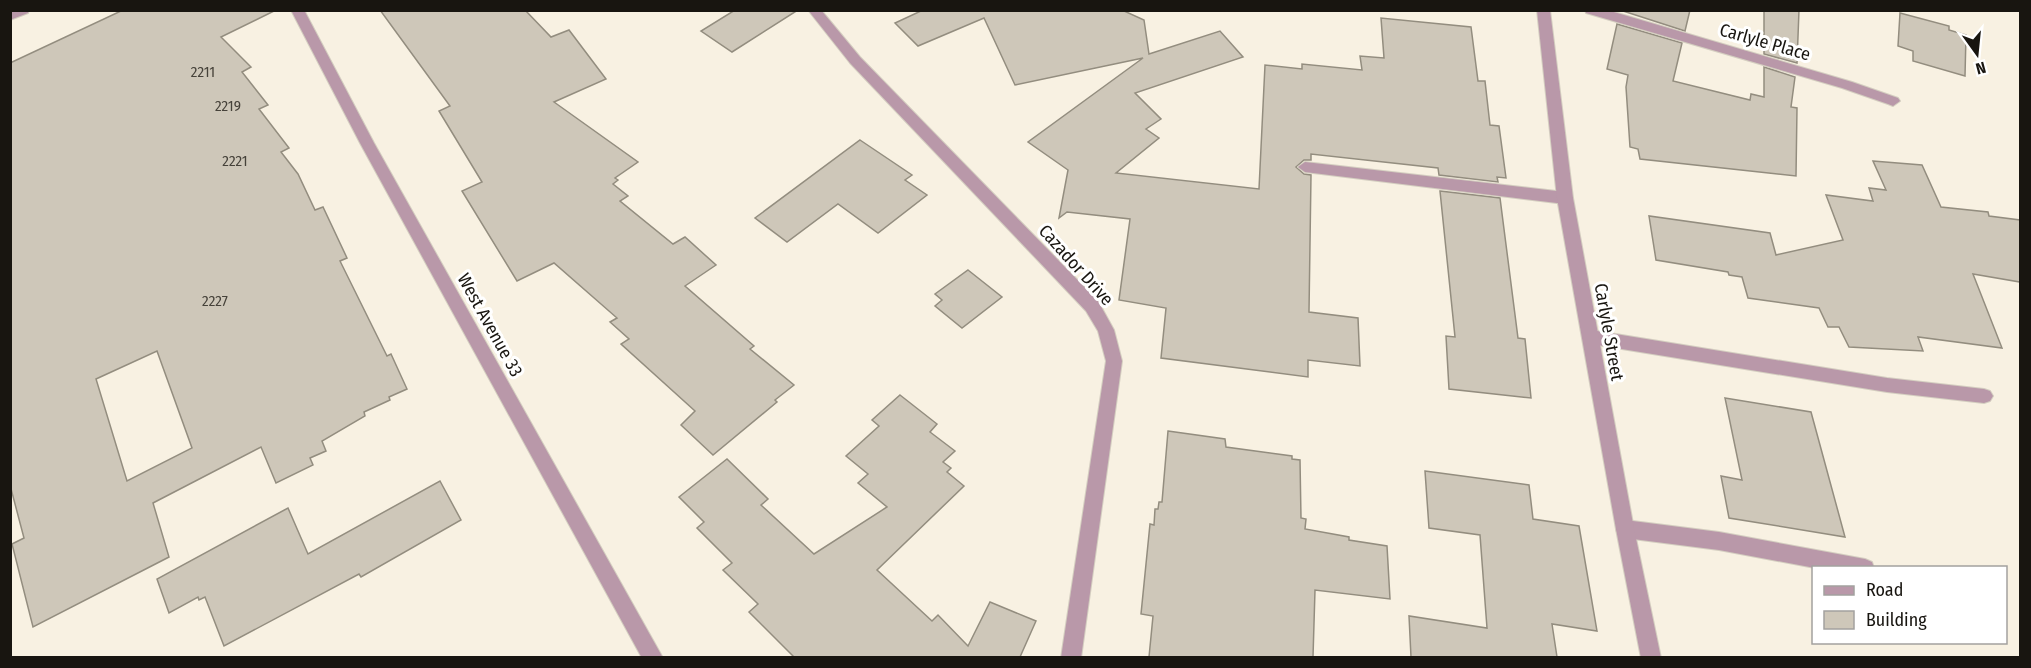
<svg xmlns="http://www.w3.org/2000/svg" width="2031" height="668" font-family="'Fira Sans Condensed',sans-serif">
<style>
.building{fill:#cec7b9;stroke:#938d7f;stroke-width:1.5;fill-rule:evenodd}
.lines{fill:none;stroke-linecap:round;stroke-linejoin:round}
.service-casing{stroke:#d4cec0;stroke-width:2}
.minor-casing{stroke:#d4cec0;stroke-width:2}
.tertiary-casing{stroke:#d4cec0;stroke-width:2}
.service{fill:#b998a9;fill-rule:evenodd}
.minor{fill:#b998a9;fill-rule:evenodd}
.tertiary{fill:#b998a9;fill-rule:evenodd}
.labels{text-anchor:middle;stroke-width:6;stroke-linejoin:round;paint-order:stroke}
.number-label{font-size:15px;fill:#46423a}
.street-label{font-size:18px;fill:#181510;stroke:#fff}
</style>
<rect width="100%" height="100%" fill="#f8f1e2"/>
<!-- building -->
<g class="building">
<path d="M123 10H276L221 37 251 67 242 72 268 105 259 109 289 148 281 152 298 174 315 210 323 207 347 258 340 261 387 356 391 354 407 389 389 397 390 400 364 412 365 416 322 441 326 451 310 458 313 465 276 483 261 447 153 503 169 557 33 627 12 544 24 538 10 485V63ZM157 351 192 448 127 481 96 379Z"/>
<path d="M380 10H525L551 37 569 30 606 79 554 102 638 162 615 178 618 180 613 184 628 196 620 201 673 244 685 237 716 265 685 286 754 346 750 349 794 385 775 400 777 402 713 455 681 425 695 411 621 344 629 339 610 322 617 318 554 263 517 281 462 191 482 182 439 111 450 106Z"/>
<path d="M735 10H798L732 52 701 31Z"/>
<path d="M923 10H1122L1144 20 1149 54 1220 31 1243 57 1135 93 1161 119 1146 129 1159 138 1116 173 1259 189 1265 65 1302 69V64L1362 70 1360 56 1384 58 1381 18 1471 27 1478 81H1485L1490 125 1499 126 1506 178 1497 177 1498 182 1439 175 1438 168 1311 154V160H1304L1296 167 1304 174 1311 175 1309 312 1358 318 1360 366 1308 360V377L1161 358 1166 308 1119 300 1130 219 1067 212 1059 218 1068 170 1028 142 1143 58 1015 85 984 18 918 46 895 23Z"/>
<path d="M1620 10H1690L1685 31Z"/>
<path d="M1764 10H1799L1797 63 1764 54Z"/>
<path d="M1900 13 1949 26V30L1966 35 1965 76 1913 61V51L1898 46Z"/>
<path d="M1617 24 1682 43 1673 81 1750 100 1751 94 1764 97V67L1795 77 1791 107 1797 108 1796 176 1640 159 1638 149 1630 147 1626 87 1628 75 1607 69Z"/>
<path d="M860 140 912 175 905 180 927 195 878 233 838 204 787 242 755 218Z"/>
<path d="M1873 161 1922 165 1941 207 1988 212 1989 216 2020 220V282L1973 274 2002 348 1918 337 1923 351 1849 347 1839 327H1828L1819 308 1748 298 1742 277 1729 275 1728 272 1656 260 1649 216 1770 233 1776 255 1843 240 1826 195 1873 201 1869 188 1886 190Z"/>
<path d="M1440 191 1500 198 1518 338 1525 339 1531 398 1449 389 1446 336 1455 337Z"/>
<path d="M968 270 1002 297 962 328 935 306 942 300 935 294Z"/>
<path d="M900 395 937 424 930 432 955 451 943 462 951 468 947 472 964 486 877 570 932 621 938 615 968 646 990 602 1036 621 1020 657H794L749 612 758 604 723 570 732 563 697 528 704 522 679 497 727 459 768 499 761 505 814 554 887 507 858 483 868 474 846 456 879 426 872 420Z"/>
<path d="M1725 398 1811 412 1845 537 1729 518 1721 476 1742 480Z"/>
<path d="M1168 431 1225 439 1226 447 1292 456V459L1300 460 1301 518 1306 519 1305 529 1349 537V540L1387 546 1390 599 1315 590 1313 657H1149L1153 616 1141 614 1150 524 1154 525 1155 509H1158L1159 502H1162Z"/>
<path d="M1425 471 1529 485 1533 519 1579 526 1597 631 1552 624 1557 657H1411L1409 616 1487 628 1480 535 1429 528Z"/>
<path d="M440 481 461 520 361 577 359 574 224 646 205 597 199 600 198 597 169 613 157 579 288 508 308 554Z"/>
</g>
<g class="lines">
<!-- service casing -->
<g class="service-casing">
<g id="service">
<path d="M1305 162 1565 192 1570 194 1573 198 1570 202 1565 204 1305 172 1298 167Z"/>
<path d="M1591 330 1887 378 1984 389 1990 391 1993 396 1990 401 1984 403 1887 392 1591 344 1585 342 1583 337 1585 332Z"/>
<path d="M1625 520 1719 532 1865 559 1872 562 1874 568H1815L1719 550 1625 538 1618 535 1616 529 1618 523Z"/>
</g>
</g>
<!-- minor casing -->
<g class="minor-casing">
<g id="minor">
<path d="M29 10 28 13 10 20V11Z"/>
<path d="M808 10H821L860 57 1098 301 1114 330 1122 361 1081 658H1061L1106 361 1098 331 1086 311 850 63Z"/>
<path d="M1537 10H1550L1573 198 1634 529 1661 658H1641L1616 529 1557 198Z"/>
<path d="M1585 10H1607L1852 82 1898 98 1900 101 1893 106 1888 104 1842 88 1586 13Z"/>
</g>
</g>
<!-- tertiary casing -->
<g class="tertiary-casing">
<path id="tertiary" d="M291 10H304L374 143 663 658H642L360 143Z"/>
</g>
<!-- service -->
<use href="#service" class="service"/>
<!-- minor -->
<use href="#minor" class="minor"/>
<!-- tertiary -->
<use href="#tertiary" class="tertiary"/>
</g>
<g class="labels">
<!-- number labels -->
<g class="number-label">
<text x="203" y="77">2211</text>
<text x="228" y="111">2219</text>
<text x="235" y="166">2221</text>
<text x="215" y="306">2227</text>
</g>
<!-- street labels -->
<g class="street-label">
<text transform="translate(1765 42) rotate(16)" y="6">Carlyle Place</text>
<text transform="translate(1076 265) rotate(48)" y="6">Cazador Drive</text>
<text transform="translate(490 325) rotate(61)" y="6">West Avenue 33</text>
<text transform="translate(1609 332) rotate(80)" y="6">Carlyle Street</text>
</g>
</g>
<!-- border -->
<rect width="2031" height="668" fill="none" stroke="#181510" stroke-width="24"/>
<!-- legend -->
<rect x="1812" y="566" width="195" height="78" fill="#ffffff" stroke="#a3a19f" stroke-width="1.5"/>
<rect x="1824" y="586" width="30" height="9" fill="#b998a9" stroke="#a3a19f" stroke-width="1.5"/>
<text x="1866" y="596" font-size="18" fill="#181510">Road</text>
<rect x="1824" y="611" width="30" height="18" fill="#cec7b9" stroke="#a3a19f" stroke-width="1.5"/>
<text x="1866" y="626" font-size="18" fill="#181510">Building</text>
<!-- north arrow -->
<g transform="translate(1977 54) rotate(165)" stroke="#ffffff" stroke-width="4.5" paint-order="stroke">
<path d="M0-4.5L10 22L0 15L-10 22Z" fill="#181510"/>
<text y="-9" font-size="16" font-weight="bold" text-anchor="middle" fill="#181510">N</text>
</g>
</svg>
